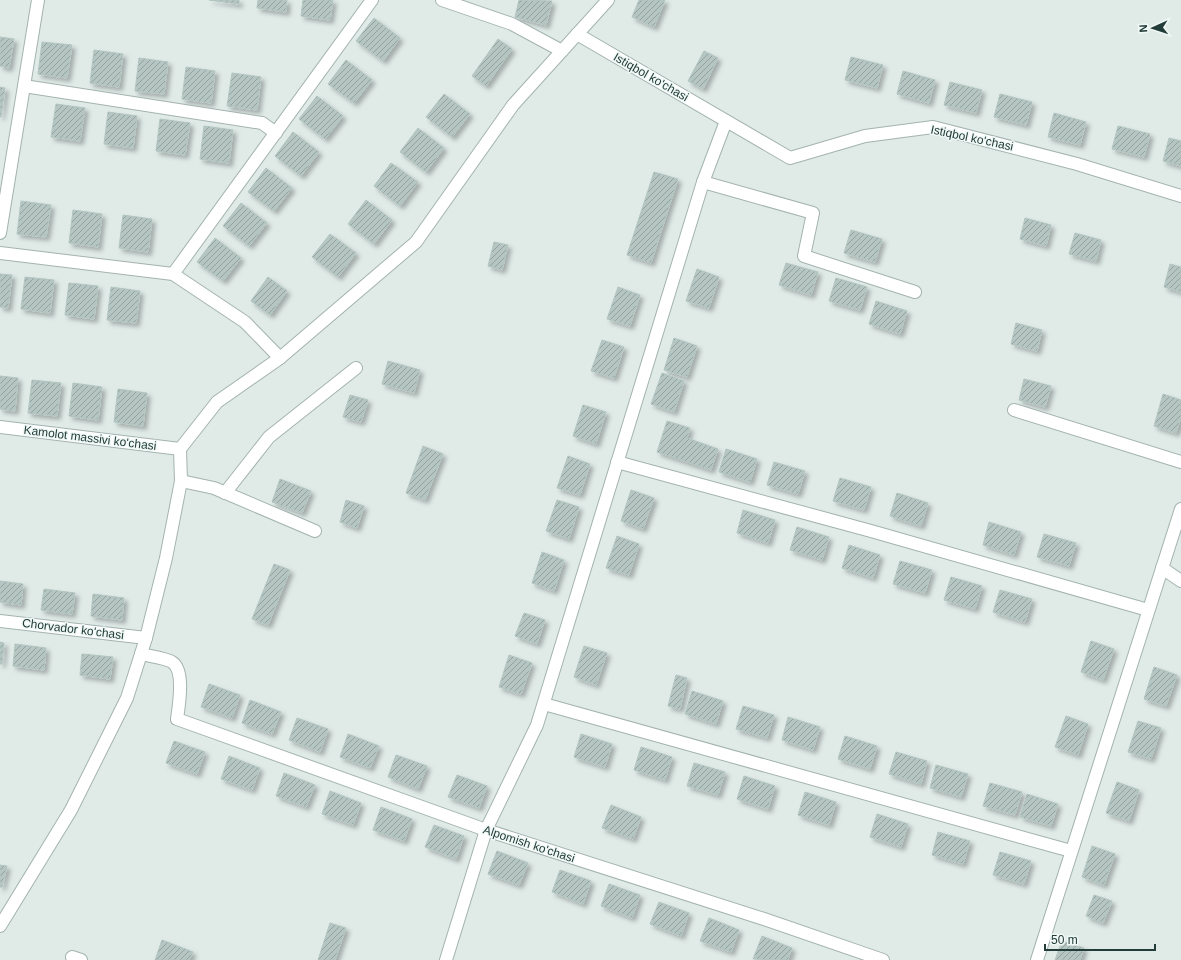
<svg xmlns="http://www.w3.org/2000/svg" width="1181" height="960" font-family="Arial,sans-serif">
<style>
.building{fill:url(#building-hatch);stroke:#b2c5c0;filter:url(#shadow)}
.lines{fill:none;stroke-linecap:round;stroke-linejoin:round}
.minor-casing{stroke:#a3b3b0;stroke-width:14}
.minor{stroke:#fff;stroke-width:12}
.labels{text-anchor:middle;stroke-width:3;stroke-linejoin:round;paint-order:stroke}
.street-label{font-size:12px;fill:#213c39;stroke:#f0f8f5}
</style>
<defs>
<pattern id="building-hatch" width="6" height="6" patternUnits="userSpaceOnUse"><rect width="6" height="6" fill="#b5c6c2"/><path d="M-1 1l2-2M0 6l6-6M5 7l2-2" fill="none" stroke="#93a29f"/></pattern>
<filter id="shadow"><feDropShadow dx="3.5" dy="3.5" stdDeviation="2" flood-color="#0004"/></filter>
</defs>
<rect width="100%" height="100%" fill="#e0ebe8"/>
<!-- building -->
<g class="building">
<path d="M209 0H239V4Z"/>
<path d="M258 0H287L286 12 257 8Z"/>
<path d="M303 0H333L330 20 301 16Z"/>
<path d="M519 0 552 1 546 25 515 17Z"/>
<path d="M639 0H665L654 27 632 17Z"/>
<path d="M374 18 400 38 383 61 356 41Z"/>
<path d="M0 37 14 39 9 68 0 66Z"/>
<path d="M498 39 512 49 486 86 472 76Z"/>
<path d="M42 42 72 45 67 78 38 74Z"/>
<path d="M94 50 123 54 119 87 90 83Z"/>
<path d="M704 51 718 58 703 89 688 81Z"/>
<path d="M851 57 883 65 877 88 845 80Z"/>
<path d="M139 58 168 62 164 94 135 91Z"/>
<path d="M346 60 372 80 354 103 328 84Z"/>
<path d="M186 67 215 71 211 103 182 99Z"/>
<path d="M903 71 935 80 929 103 897 94Z"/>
<path d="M232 73 261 77 257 110 227 106Z"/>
<path d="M950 82 982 90 976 113 944 105Z"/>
<path d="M0 87 5 88 1 117H0Z"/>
<path d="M444 94 470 114 452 137 426 117Z"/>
<path d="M1000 94 1032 102 1026 125 994 117Z"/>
<path d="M317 96 343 116 325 139 299 119Z"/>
<path d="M56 104 85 108 80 141 51 137Z"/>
<path d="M108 112 137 116 133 148 104 144Z"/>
<path d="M1054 113 1086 122 1080 145 1048 137Z"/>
<path d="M160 119 190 123 185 155 156 151Z"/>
<path d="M204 126 233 130 229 163 200 159Z"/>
<path d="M1118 126 1150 134 1144 157 1112 149Z"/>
<path d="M418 128 444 148 426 172 400 152Z"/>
<path d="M293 132 319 152 301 176 275 156Z"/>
<path d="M1169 138 1181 141V166L1163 161Z"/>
<path d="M391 163 418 182 400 206 374 186Z"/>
<path d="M266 168 292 188 274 211 248 192Z"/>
<path d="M654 172 678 179 651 263 627 255Z"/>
<path d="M366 200 392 220 374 244 348 224Z"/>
<path d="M21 201 51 205 46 237 17 234Z"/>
<path d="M241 203 267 223 249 246 223 226Z"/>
<path d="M73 210 102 214 98 247 69 243Z"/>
<path d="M123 215 152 219 148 252 119 248Z"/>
<path d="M1025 218 1051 225 1046 246 1020 239Z"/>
<path d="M851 230 882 239 875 262 844 253Z"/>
<path d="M1075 233 1101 240 1096 261 1069 254Z"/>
<path d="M330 234 356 253 338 277 312 257Z"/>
<path d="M215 238 241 258 223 281 197 262Z"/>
<path d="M494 242 508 245 502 270 488 266Z"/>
<path d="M786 263 818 272 811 295 779 285Z"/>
<path d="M1170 264 1181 267V292L1164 287Z"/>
<path d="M697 269 719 277 709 308 686 301Z"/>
<path d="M0 274 12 275 8 308 0 307Z"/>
<path d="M25 277 54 280 50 313 21 309Z"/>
<path d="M268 277 287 291 270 315 251 301Z"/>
<path d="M836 278 867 287 860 310 829 301Z"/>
<path d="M69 283 98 286 94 319 65 315Z"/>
<path d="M111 287 140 291 136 323 107 320Z"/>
<path d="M618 287 640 295 630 326 607 319Z"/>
<path d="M876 301 907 311 900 334 869 324Z"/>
<path d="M1016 323 1042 330 1037 351 1011 344Z"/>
<path d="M674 338 697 346 687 377 664 370Z"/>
<path d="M602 340 624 347 614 378 591 371Z"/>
<path d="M388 361 420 370 414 393 382 384Z"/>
<path d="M662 373 684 381 674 412 651 404Z"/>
<path d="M0 376 18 378 15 411 0 409Z"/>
<path d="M1024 379 1051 386 1045 407 1019 400Z"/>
<path d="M32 380 61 383 57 416 28 413Z"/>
<path d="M73 383 102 387 98 420 69 416Z"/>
<path d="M118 389 147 393 143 426 114 422Z"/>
<path d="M1163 394 1181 400V418L1176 433 1154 426Z"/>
<path d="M350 395 368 400 361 422 343 417Z"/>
<path d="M583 405 606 412 596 444 573 436Z"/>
<path d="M667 421 690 428 687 438 718 449 711 470 657 452Z"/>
<path d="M423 446 443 454 425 500 406 493Z"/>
<path d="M726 449 757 459 750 482 719 472Z"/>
<path d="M568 456 590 464 580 495 557 488Z"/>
<path d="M774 462 805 471 798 494 767 485Z"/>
<path d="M840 478 871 487 864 510 833 501Z"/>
<path d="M280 479 311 491 302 513 272 502Z"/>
<path d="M631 490 654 498 643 529 621 521Z"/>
<path d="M897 493 928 503 921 526 890 516Z"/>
<path d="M346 500 364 506 357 528 340 522Z"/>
<path d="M557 500 579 507 569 539 546 531Z"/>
<path d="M743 510 775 520 768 543 737 533Z"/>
<path d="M989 522 1021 532 1014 555 983 545Z"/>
<path d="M797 527 829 537 822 560 790 550Z"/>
<path d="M1044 534 1076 543 1069 566 1037 557Z"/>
<path d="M617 536 639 544 629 575 606 568Z"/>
<path d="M849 545 880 555 873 578 842 568Z"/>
<path d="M542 552 564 560 554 591 532 583Z"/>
<path d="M900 561 932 570 925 593 893 584Z"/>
<path d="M274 564 290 570 268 625 252 619Z"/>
<path d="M951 577 982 586 975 609 944 600Z"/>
<path d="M0 581 23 584 21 605 0 602Z"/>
<path d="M44 589 75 593 72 614 41 610Z"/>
<path d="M1000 590 1032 599 1025 622 993 612Z"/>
<path d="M93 594 124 598 122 620 91 616Z"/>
<path d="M524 613 545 620 537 644 515 636Z"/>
<path d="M1091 641 1114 649 1103 680 1081 672Z"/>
<path d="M0 642 4 643 2 664H0Z"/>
<path d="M15 644 46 648 44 670 13 666Z"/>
<path d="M584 646 607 653 596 685 574 677Z"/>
<path d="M82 654 113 657 110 679 80 675Z"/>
<path d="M509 655 532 663 521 694 499 687Z"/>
<path d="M1154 667 1177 675 1166 706 1144 699Z"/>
<path d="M676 675 687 678 680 709 668 706Z"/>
<path d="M209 684 240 695 232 718 201 707Z"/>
<path d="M692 691 723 701 716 724 685 714Z"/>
<path d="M250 700 281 712 272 734 242 723Z"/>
<path d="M743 706 774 715 767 738 736 729Z"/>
<path d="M1066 716 1088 724 1078 755 1055 747Z"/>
<path d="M788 717 820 727 813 750 782 740Z"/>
<path d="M297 718 328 729 320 752 289 740Z"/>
<path d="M1138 721 1161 728 1151 759 1128 752Z"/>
<path d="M348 734 379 746 370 768 340 757Z"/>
<path d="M581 734 612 744 605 767 574 757Z"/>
<path d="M845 736 877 746 870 769 838 759Z"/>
<path d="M174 741 205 752 197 774 166 763Z"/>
<path d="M641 747 672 757 665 780 634 770Z"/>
<path d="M896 752 927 761 921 784 889 774Z"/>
<path d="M396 755 427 766 418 789 388 777Z"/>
<path d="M229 756 260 768 252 790 221 779Z"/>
<path d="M694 763 725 772 718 795 687 786Z"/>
<path d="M936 765 968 774 961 797 930 788Z"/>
<path d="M284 773 315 785 306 807 276 796Z"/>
<path d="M457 775 487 786 479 808 448 797Z"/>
<path d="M744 776 775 786 768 809 737 799Z"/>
<path d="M1117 782 1139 790 1129 821 1106 813Z"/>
<path d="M990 783 1022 792 1015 815 983 806Z"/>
<path d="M330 791 361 803 353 825 322 814Z"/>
<path d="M805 792 836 802 829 825 798 815Z"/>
<path d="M1027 794 1058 804 1051 826 1020 817Z"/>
<path d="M611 805 641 817 633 839 602 828Z"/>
<path d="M381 807 412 819 404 841 373 830Z"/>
<path d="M877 814 908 824 901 847 870 837Z"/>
<path d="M434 825 464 836 456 859 425 847Z"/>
<path d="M938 832 970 841 963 864 932 855Z"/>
<path d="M1092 846 1115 854 1104 885 1082 877Z"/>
<path d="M497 851 528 863 519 885 488 874Z"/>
<path d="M1000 852 1031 861 1024 884 993 875Z"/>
<path d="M0 865 7 866 2 887H0Z"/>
<path d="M560 870 591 881 583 904 552 892Z"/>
<path d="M609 884 640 895 632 918 601 906Z"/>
<path d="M1094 895 1112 901 1103 923 1086 916Z"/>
<path d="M659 902 689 913 681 936 650 924Z"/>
<path d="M709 918 739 930 731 952 700 941Z"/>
<path d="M330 923 346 928 335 960H318Z"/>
<path d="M762 936 792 948 788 960 753 959Z"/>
<path d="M162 940 193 952 189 960H155Z"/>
<path d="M1062 941 1084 948 1080 960H1055Z"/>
</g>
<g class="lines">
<!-- minor casing -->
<g class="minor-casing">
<g id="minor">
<path d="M442 0 512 24 562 51"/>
<path d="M577 34 790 158 865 136 933 127 1077 164 1181 196"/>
<path d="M24 86 262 123 276 133"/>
<path d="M703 182 813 213 804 256 915 292"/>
<path d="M0 233 38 0"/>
<path d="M0 253 173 274 245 322 280 358"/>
<path d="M173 274 372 0"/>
<path d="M1014 410 1181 462"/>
<path d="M0 427 180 449"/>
<path d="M617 462 871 531 1148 610"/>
<path d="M181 481 214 488 315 531"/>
<path d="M225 493 269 437 356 368"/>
<path d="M1162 568 1181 581"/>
<path d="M0 621 146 638"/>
<path d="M141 654C149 656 166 658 172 662 185 670 179 705 177 719L486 830 764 919 883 960"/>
<path d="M544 704 1071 851"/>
<path d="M0 926 71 810 127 698 146 638 166 558 181 481 180 449 217 402 280 358 416 242 513 105 608 0"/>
<path d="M72 957 81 960"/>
<path d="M446 960 486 830 537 725 703 182 726 121"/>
<path d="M1037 960 1181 509"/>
</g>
</g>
<!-- minor -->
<use href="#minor" class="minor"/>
</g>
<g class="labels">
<!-- street labels -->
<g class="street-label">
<text transform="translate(651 77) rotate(30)" y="4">Istiqbol ko'chasi</text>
<text transform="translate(972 138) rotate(12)" y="4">Istiqbol ko'chasi</text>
<text transform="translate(90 438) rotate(7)" y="4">Kamolot massivi ko'chasi</text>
<text transform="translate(73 629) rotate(7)" y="4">Chorvador ko'chasi</text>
<text transform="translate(529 844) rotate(18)" y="4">Alpomish ko'chasi</text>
</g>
</g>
<!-- north arrow -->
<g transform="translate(1153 28) rotate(267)" stroke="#f0f8f5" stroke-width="3" paint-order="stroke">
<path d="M0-3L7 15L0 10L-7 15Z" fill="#213c39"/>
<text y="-6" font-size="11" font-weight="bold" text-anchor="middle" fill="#213c39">N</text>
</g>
<!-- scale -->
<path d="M1045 944v6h110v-6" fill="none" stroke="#213c39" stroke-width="2"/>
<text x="1051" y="944" font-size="12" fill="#213c39" stroke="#f0f8f5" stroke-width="3" paint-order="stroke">50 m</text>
</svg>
